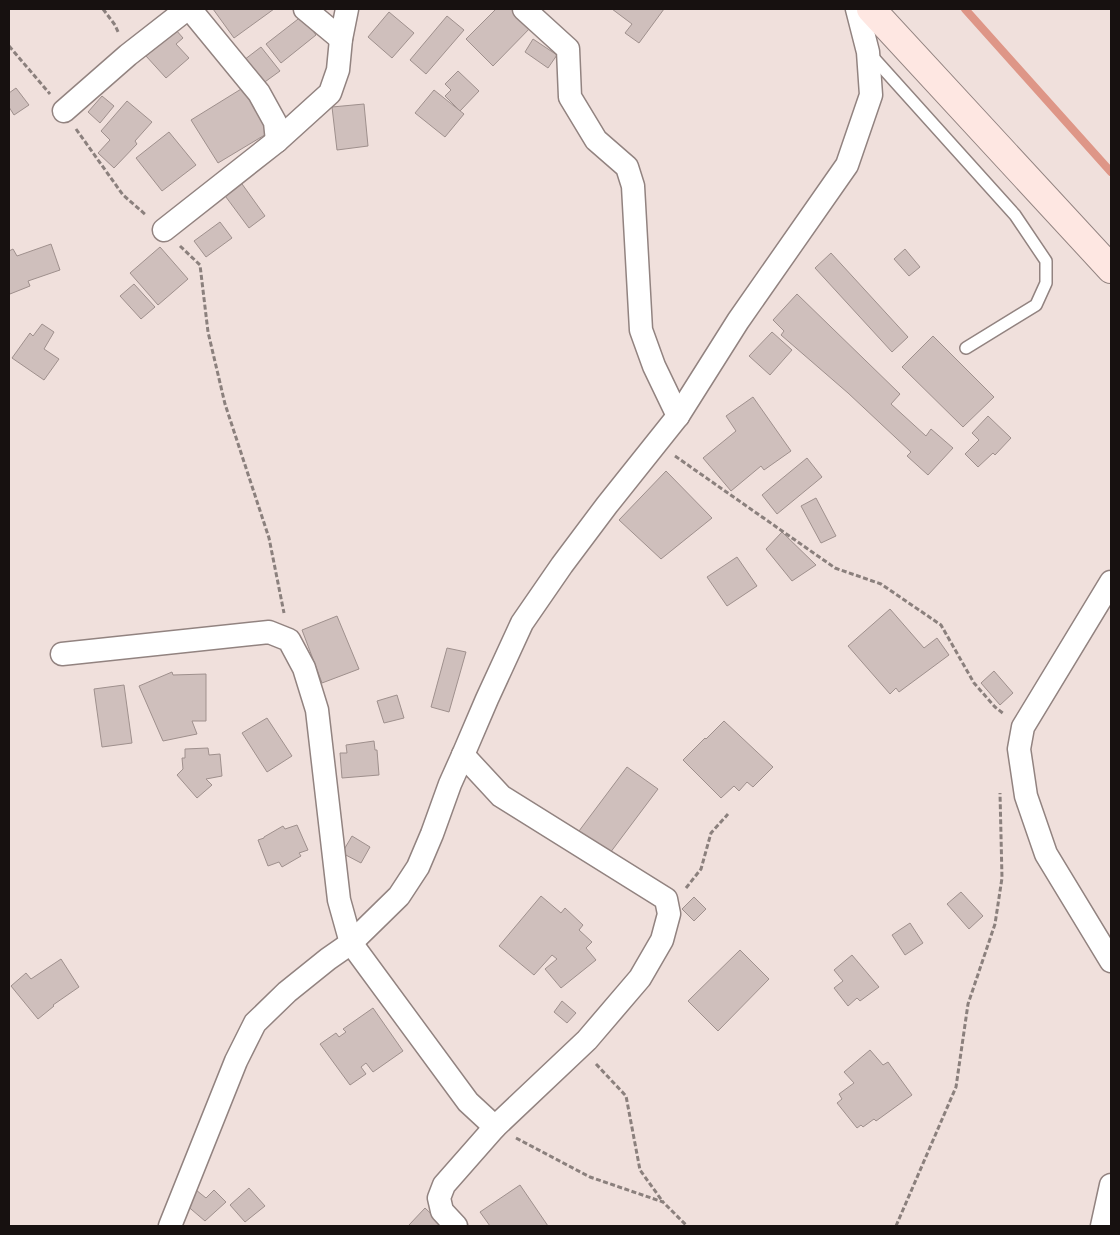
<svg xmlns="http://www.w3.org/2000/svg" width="1120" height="1235" font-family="'PT Serif',serif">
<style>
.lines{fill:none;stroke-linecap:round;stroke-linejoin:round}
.stream{stroke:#de9687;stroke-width:8}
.building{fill:#cfbfbc;stroke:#9f908d}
.lane-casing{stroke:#928380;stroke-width:14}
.street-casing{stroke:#928380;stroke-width:25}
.secondary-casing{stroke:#928380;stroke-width:30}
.path{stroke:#8b807d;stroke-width:3;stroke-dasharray:5 2.5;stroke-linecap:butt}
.lane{stroke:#fff;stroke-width:11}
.street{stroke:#fff;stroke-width:22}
.secondary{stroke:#fee7e2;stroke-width:28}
</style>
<rect width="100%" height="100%" fill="#f0e0dc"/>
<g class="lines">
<!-- stream -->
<path class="stream" d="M965 9 1111 172"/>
</g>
<!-- building -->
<g class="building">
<path d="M213 9H274L234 38Z"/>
<path d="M496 9H519L534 24 493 66 466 39Z"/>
<path d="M612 9H664L639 43 625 33 632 24Z"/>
<path d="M389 12 414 33 392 58 368 37Z"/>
<path d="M302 16 316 35 281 63 266 44Z"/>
<path d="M447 16 464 30 426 74 410 60Z"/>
<path d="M176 30 183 38 176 44 189 58 166 78 146 56Z"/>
<path d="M533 39 557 55 548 68 525 52Z"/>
<path d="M261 47 280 71 262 84 244 60Z"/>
<path d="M458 71 479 91 460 111 445 96 451 90 445 84Z"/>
<path d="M246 86 273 130 218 163 191 120Z"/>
<path d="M16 88 29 105 14 115 9 107V93Z"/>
<path d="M434 90 464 114 445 137 415 113Z"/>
<path d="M102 96 114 106 100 123 88 112Z"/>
<path d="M127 101 152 122 135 141 137 144 114 168 98 153 110 140 101 131Z"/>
<path d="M364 104 368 146 337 150 332 107Z"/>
<path d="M169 132 196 165 162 191 136 158Z"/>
<path d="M237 177 265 216 249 228 220 189Z"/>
<path d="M220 222 232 238 206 257 194 241Z"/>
<path d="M51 244 60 270 28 281 30 286 10 294 9 292V251L13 249 17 256Z"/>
<path d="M160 247 188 279 158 305 130 273Z"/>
<path d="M905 249 920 267 909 276 894 259Z"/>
<path d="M831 253 908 337 892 352 815 268Z"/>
<path d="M134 284 155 307 141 319 120 296Z"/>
<path d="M797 294 900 394 891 404 926 436 931 429 953 448 928 475 907 456 911 452 848 393 781 335 784 331 773 320Z"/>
<path d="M42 324 54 332 44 349 59 359 44 380 12 358 30 333 33 336Z"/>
<path d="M772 332 792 350 770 375 749 356Z"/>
<path d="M933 336 994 397 963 427 902 367Z"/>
<path d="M753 397 791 451 764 470 761 466 731 491 703 458 736 431 726 416Z"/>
<path d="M988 416 1011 438 995 455 993 453 978 467 965 454 979 440 972 433Z"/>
<path d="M807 458 822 477 777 514 762 495Z"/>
<path d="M666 471 712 518 661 559 619 520Z"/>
<path d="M816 498 836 536 821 543 801 506Z"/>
<path d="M782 532 816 565 792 581 766 549Z"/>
<path d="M737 557 757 586 727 606 707 577Z"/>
<path d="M890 609 924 648 937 638 949 655 899 692 896 688 890 694 848 646Z"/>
<path d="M337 616 359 669 322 683 302 630Z"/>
<path d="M447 648 466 652 449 712 431 707Z"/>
<path d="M994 671 1013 693 1000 705 981 683Z"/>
<path d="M172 672 173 675 206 674V721H192L197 734 163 741 139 686Z"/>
<path d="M124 685 132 743 102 747 94 689Z"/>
<path d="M397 695 404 718 384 723 377 701Z"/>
<path d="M267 718 292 756 267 772 242 733Z"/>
<path d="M724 721 773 767 753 787 747 782 739 791 734 786 721 798 683 760 705 738 706 739Z"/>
<path d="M374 741 375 750H377L379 775 342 778 340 753H347L346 745Z"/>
<path d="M208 748 209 755 220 754 222 776 206 779 212 785 197 798 177 775 183 769 182 758H185V749Z"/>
<path d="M627 767 658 789 610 853 579 831Z"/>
<path d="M297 825 308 850 299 853 301 856 282 867 279 862 268 866 258 840 264 838V837L283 826 285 829Z"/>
<path d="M352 836 370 847 361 863 342 853Z"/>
<path d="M961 892 983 916 969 929 947 904Z"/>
<path d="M541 896 561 913 565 908 583 925 579 930 592 942 586 948 596 960 561 988 545 969 557 959 552 955 534 975 499 946Z"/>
<path d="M694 897 706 909 694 921 682 909Z"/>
<path d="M910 923 923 943 905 955 892 935Z"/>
<path d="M740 950 769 979 718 1031 688 1001Z"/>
<path d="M852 955 879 987 860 1001 857 998 848 1006 834 988 843 981 834 970Z"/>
<path d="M61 959 79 987 53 1005 54 1006 38 1019 11 986 26 973 31 979Z"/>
<path d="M562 1001 576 1013 567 1023 554 1012Z"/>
<path d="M373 1008 403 1051 373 1072 366 1063 361 1067 366 1074 350 1085 320 1044 336 1033 339 1037 346 1032 343 1029Z"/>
<path d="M870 1050 883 1065 888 1062 912 1095 876 1121 874 1119 863 1127 861 1125 857 1128 837 1103 842 1099 839 1094 854 1083 844 1072Z"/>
<path d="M520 1185 548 1226H490L480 1212Z"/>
<path d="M249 1188 265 1206 245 1222 230 1205Z"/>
<path d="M196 1190 206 1198 214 1190 226 1202 205 1221 185 1204Z"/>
<path d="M425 1208 444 1226H410L409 1225Z"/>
</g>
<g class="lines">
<!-- lane casing -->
<g class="lane-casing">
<path id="lane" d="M871 55 1015 215 1046 261V283L1036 305 966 348"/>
</g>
<!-- street casing -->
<g class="street-casing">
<g id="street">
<path d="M190 9 259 93 275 122 277 141"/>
<path d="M305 9 341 39"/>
<path d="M524 9 568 49 570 97 596 140 627 167 633 186 641 330 654 366 678 416"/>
<path d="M64 111 128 55 187 9"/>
<path d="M164 230 277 141 330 93 338 70 341 39 347 9"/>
<path d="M1111 582 1023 727 1019 749 1026 796 1046 854 1111 961"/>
<path d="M62 654 269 632 289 640 304 668 317 710 339 900 351 943 468 1102 495 1127"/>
<path d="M170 1226 236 1061 255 1023 287 992 328 959 351 943 399 896 418 867 432 834 450 784 463 755 487 699 522 623 562 565 607 505 678 416 738 321 847 165 871 95 868 52 857 9"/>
<path d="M456 1226 442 1211 439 1198 444 1185 495 1127 587 1040 640 978 662 940 669 914 666 899 501 796 463 755"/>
<path d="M1102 1226 1111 1185"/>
</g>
</g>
<!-- secondary casing -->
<g class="secondary-casing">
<path id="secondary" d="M871 9 1111 269"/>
</g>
<!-- path -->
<g class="path">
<path d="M103 9 115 25 119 34"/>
<path d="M9 46 50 94"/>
<path d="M76 129 123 195 146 215"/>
<path d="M180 246 200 265 208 332 225 404 269 538 284 613"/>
<path d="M675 456 835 568 881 584 941 625 974 683 995 707 1004 714"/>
<path d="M686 888 701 869 711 833 728 814"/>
<path d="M596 1064 626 1096 640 1170 663 1202"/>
<path d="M516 1138 590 1177 663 1202 687 1226"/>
<path d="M896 1226 956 1087 968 1004 995 924 1002 878 1000 793"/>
</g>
<!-- lane -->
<use href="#lane" class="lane"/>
<!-- street -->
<use href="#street" class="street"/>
<!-- secondary -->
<use href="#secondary" class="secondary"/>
</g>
<!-- border -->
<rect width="1120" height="1235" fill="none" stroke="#171110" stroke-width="20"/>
</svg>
